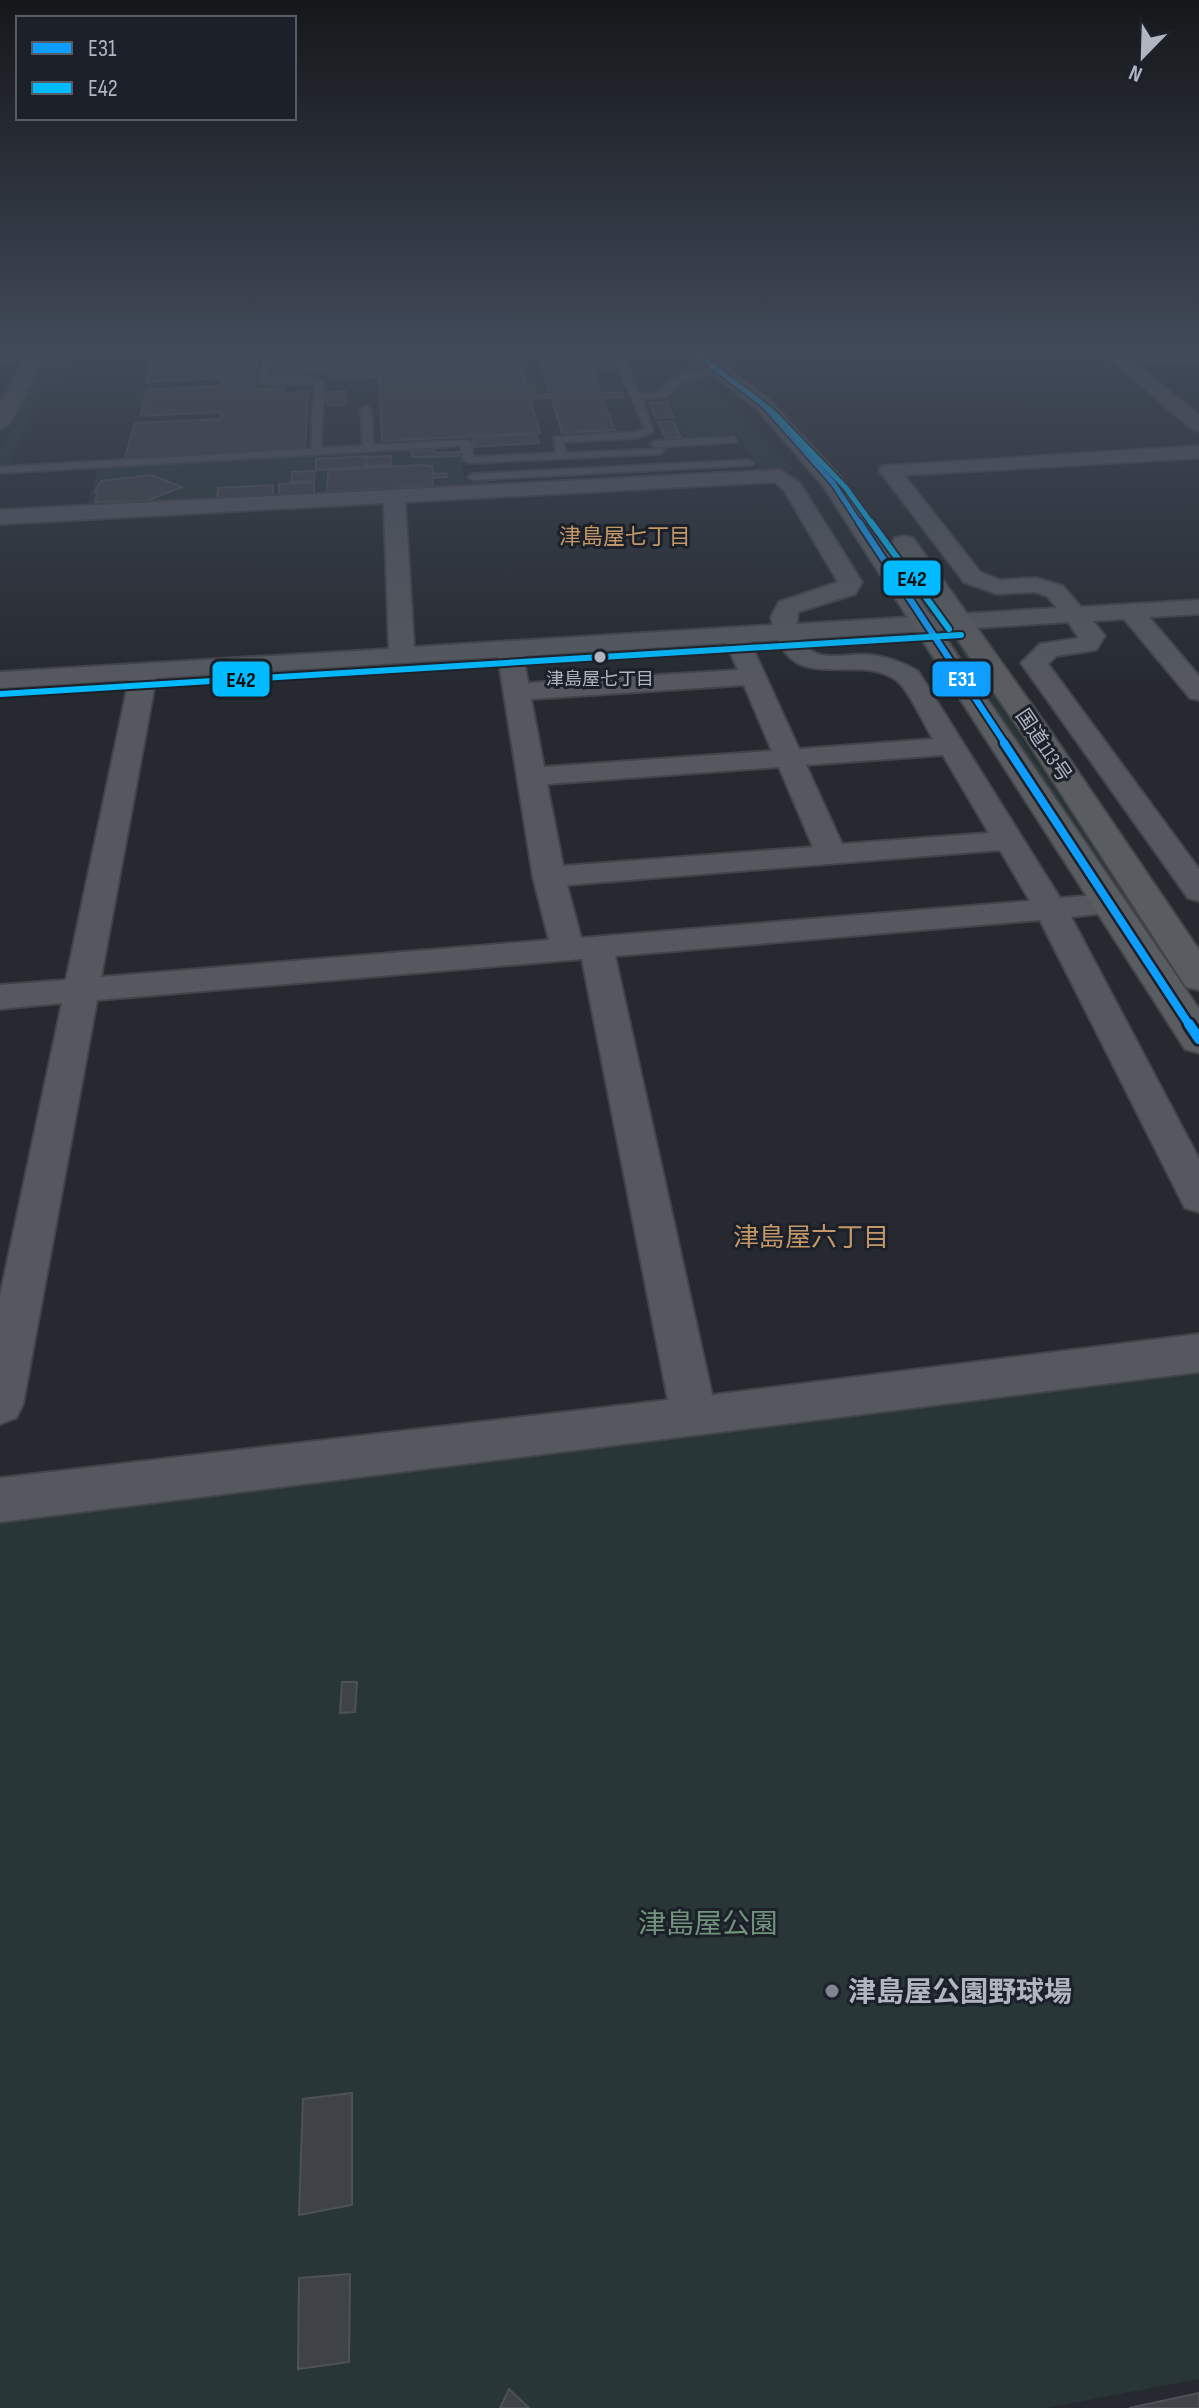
<svg xmlns="http://www.w3.org/2000/svg" width="1199" height="2408" font-family="'Sofia Sans Condensed','Noto Sans JP',sans-serif">
<style>
.green{fill:#283638}
.building{fill:#3f4247;stroke:#4e5157;stroke-width:2}
.lines{fill:none;stroke-linecap:round;stroke-linejoin:round}
.service-casing{stroke:#424449;stroke-width:4}
.minor-casing{stroke:#424449;stroke-width:4}
.tertiary-casing{stroke:#424449;stroke-width:4}
.trunk-casing{stroke:#43454b;stroke-width:4}
.service{fill:#55585f;fill-rule:evenodd}
.minor{fill:#55585f;fill-rule:evenodd}
.tertiary{fill:#55585f;fill-rule:evenodd}
.trunk{fill:#595c60;fill-rule:evenodd}
.bus-1-far3-casing{stroke:#1b2029;stroke-width:8}
.bus-1-far2-casing{stroke:#1b2029;stroke-width:10}
.bus-1-far1-casing{stroke:#1b2029;stroke-width:13}
.bus-1-casing{stroke:#1b2029;stroke-width:16}
.bus-2-far1-casing{stroke:#1b2029;stroke-width:8}
.bus-2-casing{stroke:#1b2029;stroke-width:10}
.bus-1-far3{stroke:#0d9eff;stroke-width:5}
.bus-1-far2{stroke:#0d9eff;stroke-width:6}
.bus-1-far1{stroke:#0d9eff;stroke-width:8}
.bus-1{stroke:#0d9eff;stroke-width:10}
.bus-2-far1{stroke:#0bf;stroke-width:5}
.bus-2{stroke:#0bf;stroke-width:6}
.bus-dot{fill:#b0b5c1;stroke:#1b2029;stroke-width:3}
.poi-dot{fill:#80848e;stroke:#1b2029;stroke-width:3}
.labels{text-anchor:middle;stroke-width:6;stroke-linejoin:round;paint-order:stroke}
.far-bus-label{font-size:18px;fill:#b0b5c1;stroke:#1b2029}
.far-street-label{font-size:20px;fill:#b0b5c1;stroke:#1b2029}
.far-neighbourhood-label{font-size:22px;fill:#c49769;stroke:#1b2029}
.neighbourhood-label{font-size:26px;fill:#c49769;stroke:#1b2029}
.near-park-label{font-size:28px;fill:#72947d;stroke:#1b2029}
.near-poi-label{font-size:28px;font-weight:bold;fill:#b0b5c1;stroke:#1b2029;text-anchor:start}
.line-badge{stroke:#1b2029;stroke-width:3}
.badge-label{font-size:22px;text-anchor:middle;font-weight:bold;fill:#fff}
.pale-badge-label{font-size:22px;text-anchor:middle;font-weight:bold;fill:#111}
</style>
<rect width="100%" height="100%" fill="#262a30"/>
<!-- green -->
<g class="green">
<path d="M90 349H99V353L69 358 58 382H46L8 467 0 468V451L34 378 44 375 52 357Z"/>
<path d="M703 380 795 471 761 473 738 434 685 437 677 422 680 418 670 401 678 385Z"/>
<path d="M435 450 460 451 465 480 490 479 492 487 0 514V510L87 505 98 468Z"/>
<path d="M959 648H962L1199 1008V1024L1012 743 990 698Z"/>
<path d="M1199 1374V2379L1045 2408H0V1520Z"/>
</g>
<!-- building -->
<g class="building">
<path d="M393 349H537L517 351 526 384H533L537 395 551 394 552 398 530 399 540 433 382 441 379 377 330 379V371L273 374 275 354Z"/>
<path d="M585 349 590 362H611L614 368 592 369 601 393 622 392 624 397 603 398 615 430 562 433 537 349Z"/>
<path d="M258 356 253 389 284 388V393L308 392 305 452 124 460 135 423 220 419 221 412 140 416 147 390 221 386 222 378 146 382 152 361Z"/>
<path d="M346 391 345 405H328V401H323L324 392Z"/>
<path d="M667 402 674 417 656 418 649 403Z"/>
<path d="M673 421 681 437 665 438 658 422Z"/>
<path d="M536 434 539 443 474 447 472 437Z"/>
<path d="M433 450 434 453 459 452V456L412 457 411 451Z"/>
<path d="M366 456V467L316 470V459Z"/>
<path d="M391 456V465L367 466 366 457Z"/>
<path d="M421 465 432 466 433 474 446 473 447 477 432 478 433 486 327 492 328 470Z"/>
<path d="M315 471 314 481 291 482 292 472Z"/>
<path d="M152 475 182 487 146 501 95 502 97 494 95 491 101 481Z"/>
<path d="M314 482V493L279 495V484Z"/>
<path d="M273 485V495L217 498 218 488Z"/>
<path d="M342 1682H357L355 1712 340 1713Z"/>
<path d="M352 2093V2205L299 2215 303 2099Z"/>
<path d="M350 2274 349 2362 298 2369 299 2278Z"/>
<path d="M509 2389 529 2408H500Z"/>
<path d="M1199 2393V2408H1129Z"/>
</g>
<g class="lines">
<!-- service casing -->
<g class="service-casing">
<g id="service">
<path d="M121 349H152L148 352Z"/>
<path d="M263 349H271L268 378 302 376 324 382 321 448 363 446 361 409 366 406 371 409 373 445 466 440 471 443 473 457 556 453 554 437 636 432 645 429 615 359 607 356 604 349C626 349 631 375 639 394L660 392C671 372 698 373 719 368L723 371 682 382 666 397 642 399 653 432 637 438 563 442 566 453 663 449 664 451 659 454 468 463 463 460 461 446 0 473V467L311 449 314 384 260 383Z"/>
<path d="M734 437 737 442 656 447 651 444 656 441Z"/>
<path d="M748 460 753 463 752 465 473 480 468 477 473 474Z"/>
</g>
</g>
<!-- minor casing -->
<g class="minor-casing">
<g id="minor">
<path d="M30 349H44L46 352 10 423 0 429V405Z"/>
<path d="M1099 349H1118L1124 355 1199 351V361L1136 364 1199 415V431L1192 429Z"/>
<path d="M1199 446V458L904 475 980 572 1000 580 1036 578 1063 586 1081 607 1199 600V614L1149 617 1199 676V700L1190 698 1124 619 1093 621 1105 636 1096 650 1056 656 1048 664 1199 869V901L1188 898 1021 663 1040 644 1079 638 1068 622 802 639C814 666 847 652 871 655 888 657 904 663 918 671L1060 898 1110 894 1121 897 1126 904 1121 911 1071 917 1199 1159V1212L1185 1208 1040 920 615 956 712 1395 1199 1334V1372L0 1522V1478L668 1400 582 959 97 1000 23 1404 16 1418 0 1424V1296L62 1003 0 1009V985L66 980 129 680 0 688V672L389 649 384 503 0 524V510L780 470 799 482 862 582 855 594 798 612 797 624 1057 608 1047 596 1034 592 997 594 964 582 882 474 879 470 882 466ZM775 482 784 490 838 582 779 602 771 617 773 625 414 647 405 502ZM778 640C800 692 859 653 896 680 909 690 924 724 933 739L799 749 750 642ZM726 643 738 670 528 683 523 656ZM498 657 533 877 549 940 101 977 156 678ZM744 685 772 751 544 767 531 699ZM943 755 989 833 842 844 806 765ZM779 767 813 847 563 866 547 784ZM1000 850 1030 901 581 938 567 885Z"/>
</g>
</g>
<!-- tertiary casing -->
<g class="tertiary-casing">
<path id="tertiary" d="M19 349H64L55 355 0 364V352Z"/>
</g>
<!-- trunk casing -->
<g class="trunk-casing">
<g id="trunk">
<path d="M681 349H702L770 400 841 478 936 624 1199 1009V1053L1185 1049 824 487 756 408Z"/>
<path d="M904 536 913 538 1051 732 1199 950V990L1186 987 1025 738 892 543 895 538Z"/>
</g>
</g>
<!-- service -->
<use href="#service" class="service"/>
<!-- minor -->
<use href="#minor" class="minor"/>
<!-- tertiary -->
<use href="#tertiary" class="tertiary"/>
<!-- trunk -->
<use href="#trunk" class="trunk"/>
<!-- bus-1-far3 casing -->
<g class="bus-1-far3-casing">
<path id="bus-1-far3" d="M690 349 763 404 833 483 860 524"/>
</g>
<!-- bus-1-far2 casing -->
<g class="bus-1-far2-casing">
<path id="bus-1-far2" d="M859 522 1006 745"/>
</g>
<!-- bus-1-far1 casing -->
<g class="bus-1-far1-casing">
<path id="bus-1-far1" d="M1004 743 1190 1026"/>
</g>
<!-- bus-1 casing -->
<g class="bus-1-casing">
<path id="bus-1" d="M1189 1024 1199 1039"/>
</g>
<!-- bus-2-far1 casing -->
<g class="bus-2-far1-casing">
<path id="bus-2-far1" d="M705 360 773 412 846 488 872 524"/>
</g>
<!-- bus-2 casing -->
<g class="bus-2-casing">
<g id="bus-2">
<path d="M871 522 949 629"/>
<path d="M1 694 961 635"/>
</g>
</g>
<!-- bus-1-far3 -->
<use href="#bus-1-far3" class="bus-1-far3"/>
<!-- bus-1-far2 -->
<use href="#bus-1-far2" class="bus-1-far2"/>
<!-- bus-1-far1 -->
<use href="#bus-1-far1" class="bus-1-far1"/>
<!-- bus-1 -->
<use href="#bus-1" class="bus-1"/>
<!-- bus-2-far1 -->
<use href="#bus-2-far1" class="bus-2-far1"/>
<!-- bus-2 -->
<use href="#bus-2" class="bus-2"/>
</g>
<!-- sky -->
<linearGradient id="sky" x2="0" y2="1"><stop stop-color="#15171a"/><stop offset="0.51" stop-color="#414a59"/><stop offset="1" stop-color="#414a59" stop-opacity="0"/></linearGradient>
<rect width="1199" height="686" fill="url(#sky)"/>
<!-- markers -->
<circle class="bus-dot" cx="600" cy="657" r="7"/>
<circle class="poi-dot" cx="832" cy="1991" r="8"/>
<g class="labels">
<!-- far-bus labels -->
<g class="far-bus-label">
<text x="600" y="685">津島屋七丁目</text>
</g>
<!-- far-street labels -->
<g class="far-street-label">
<text transform="translate(1044 745) rotate(56)" y="7">国道113号</text>
</g>
<!-- far-neighbourhood labels -->
<g class="far-neighbourhood-label">
<text x="625" y="544">津島屋七丁目</text>
</g>
<!-- neighbourhood labels -->
<g class="neighbourhood-label">
<text x="811" y="1246">津島屋六丁目</text>
</g>
<!-- near-park labels -->
<g class="near-park-label">
<text x="708" y="1933">津島屋公園</text>
</g>
<!-- near-poi labels -->
<g class="near-poi-label">
<text x="848" y="2001">津島屋公園野球場</text>
</g>
</g>
<g class="line-badge">
<rect x="882" y="559" width="60" height="38" rx="8" fill="#0bf"/>
<rect x="931" y="660" width="61" height="38" rx="8" fill="#0d9eff"/>
<rect x="211" y="660" width="60" height="38" rx="8" fill="#0bf"/>
</g>
<g class="badge-label">
<text x="962" y="686">E31</text>
</g>
<g class="pale-badge-label">
<text x="912" y="586">E42</text>
<text x="241" y="687">E42</text>
</g>
<!-- legend -->
<rect x="16" y="16" width="280" height="104" fill="#1b2029" stroke="#575c66" stroke-width="2"/>
<rect x="32" y="42" width="40" height="12" fill="#0d9eff" stroke="#575c66" stroke-width="2"/>
<text x="88" y="56" font-size="24" fill="#b0b5c1">E31</text>
<rect x="32" y="82" width="40" height="12" fill="#00bbff" stroke="#575c66" stroke-width="2"/>
<text x="88" y="96" font-size="24" fill="#b0b5c1">E42</text>
<!-- north arrow -->
<g transform="translate(1143 56) rotate(203)" stroke="#1b2029" stroke-width="6" paint-order="stroke">
<path d="M0-6L14 30L0 20L-14 30Z" fill="#b0b5c1"/>
<text y="-12" font-size="22" font-weight="bold" text-anchor="middle" fill="#b0b5c1">N</text>
</g>
</svg>
